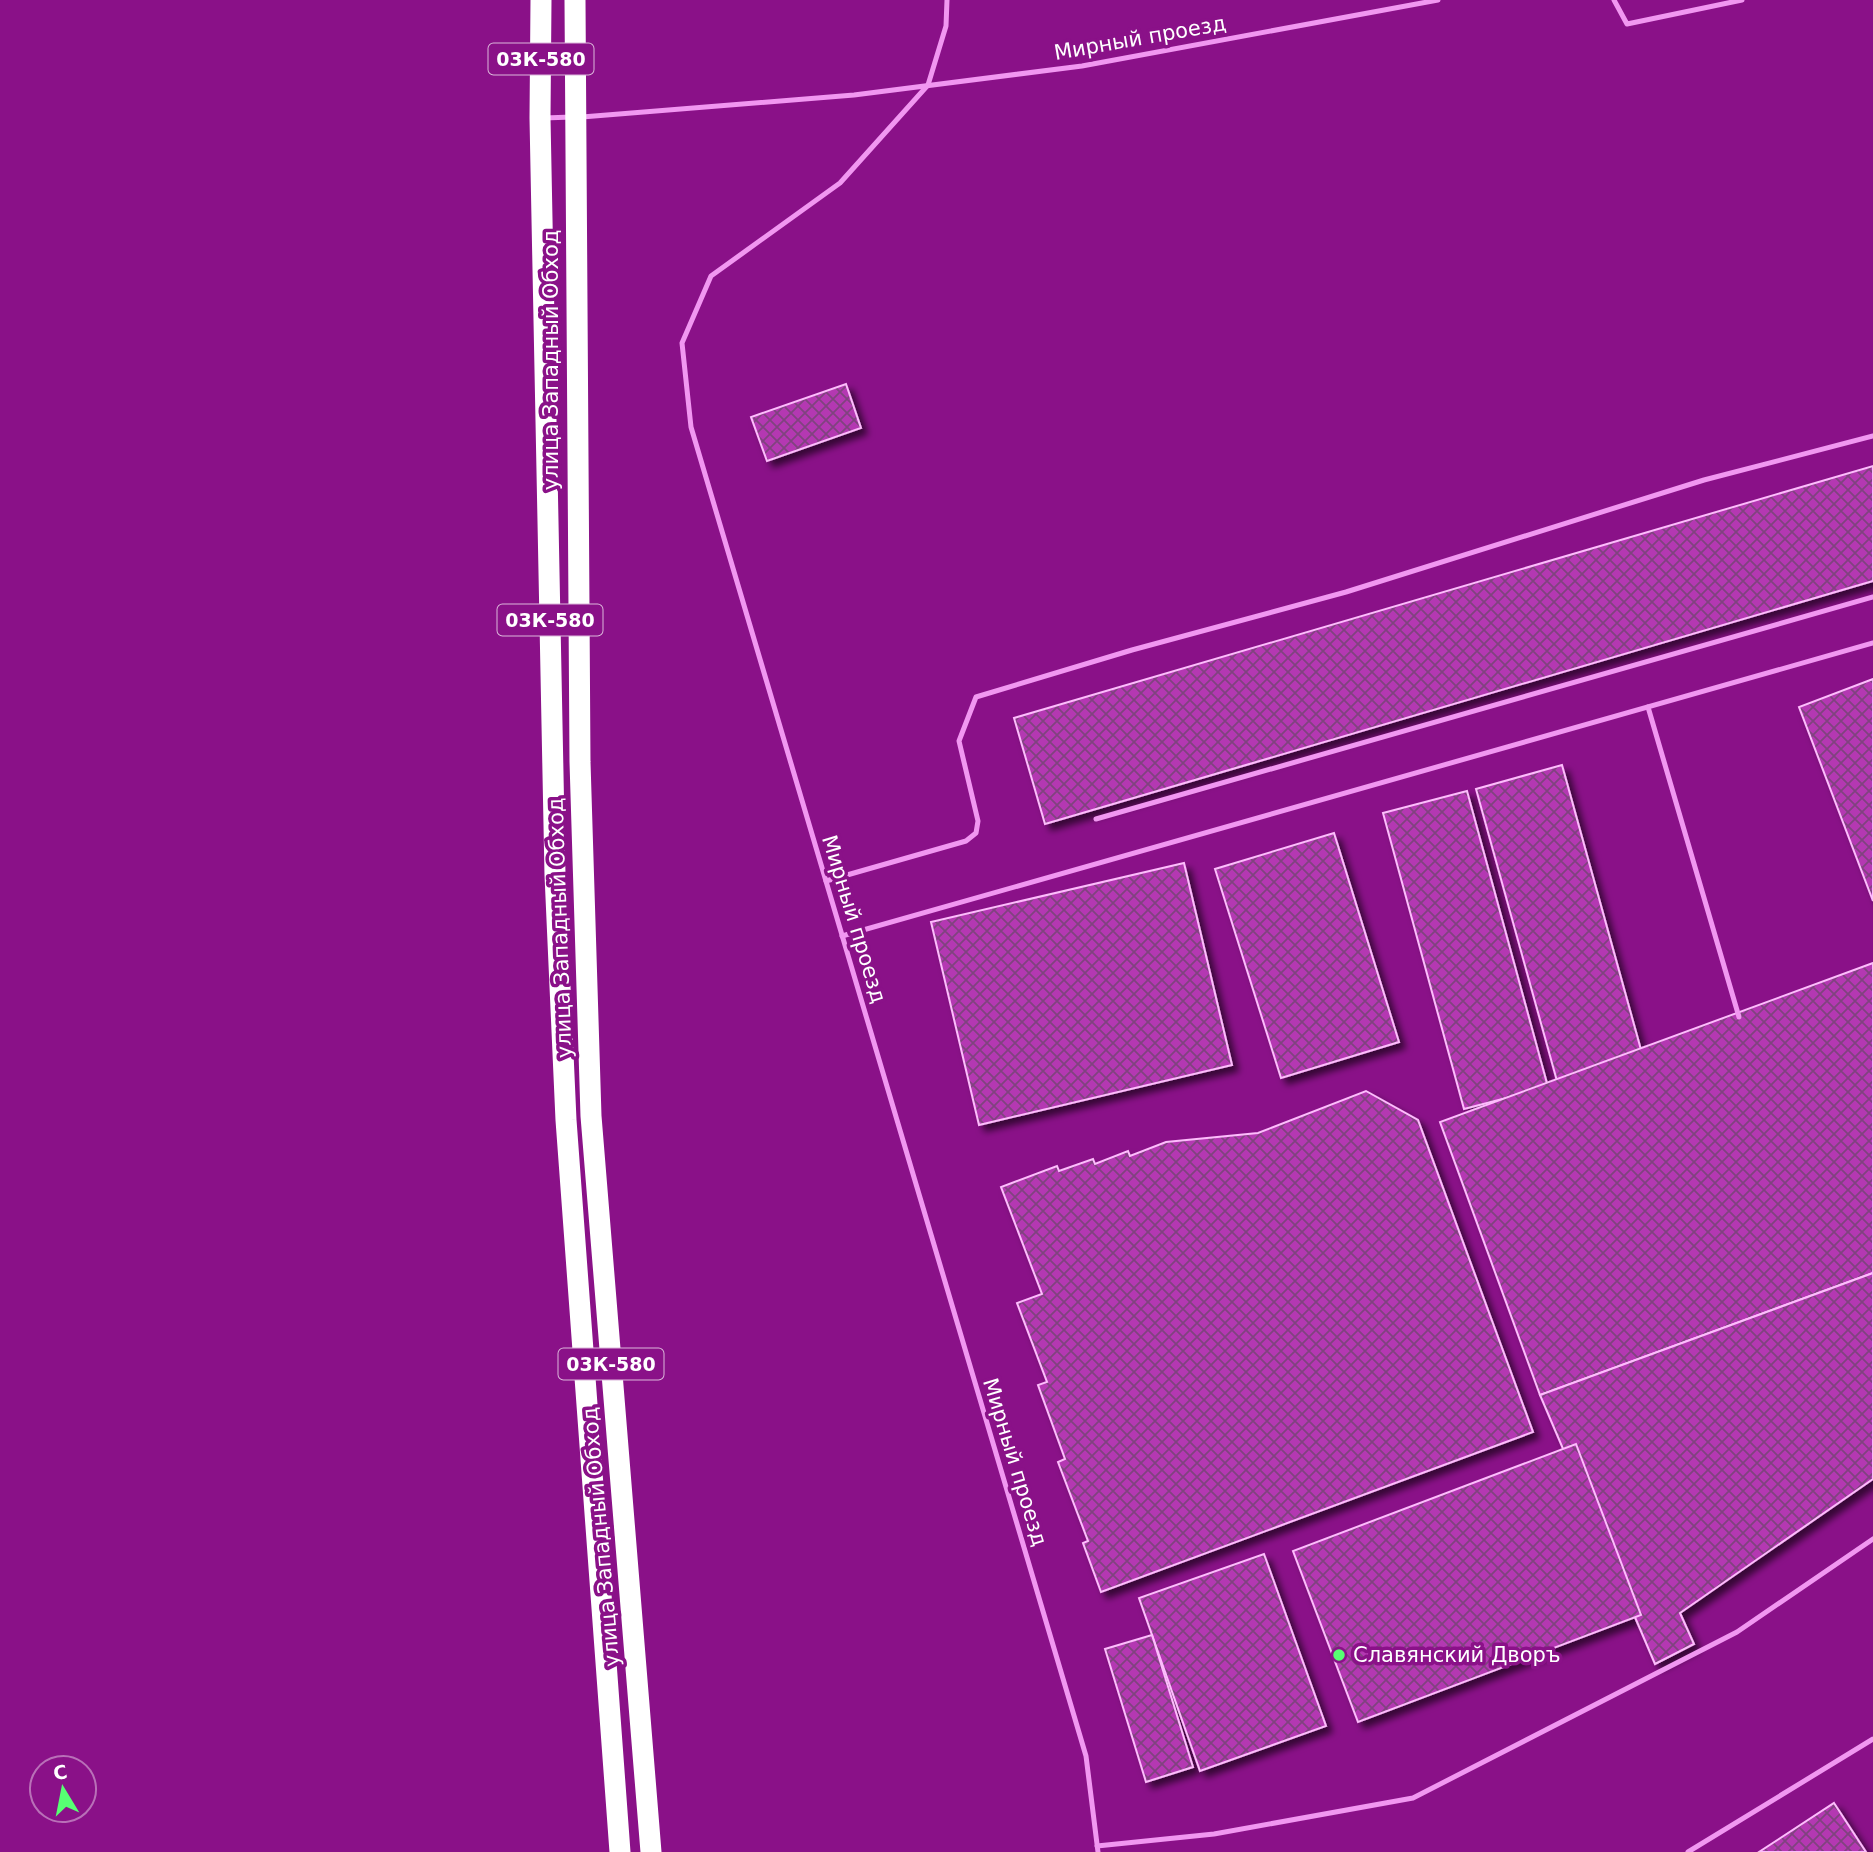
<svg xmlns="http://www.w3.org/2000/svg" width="1873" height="1852" font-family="'DejaVu Sans',sans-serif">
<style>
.building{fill:url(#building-cross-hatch);stroke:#fdbdfc;stroke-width:2;filter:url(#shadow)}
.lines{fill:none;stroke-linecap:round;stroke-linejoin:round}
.lane{stroke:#f197f1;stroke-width:5}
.highway{stroke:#fff;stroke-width:21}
.poi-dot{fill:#57ff73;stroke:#8a1188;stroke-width:2.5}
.labels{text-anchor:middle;stroke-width:7;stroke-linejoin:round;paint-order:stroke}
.shield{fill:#8a1188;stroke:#dcb8db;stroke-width:2}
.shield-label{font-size:19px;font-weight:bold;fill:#fff}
.street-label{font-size:21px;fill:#fff;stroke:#8a1188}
.poi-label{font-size:21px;fill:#fff;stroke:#8a1188;text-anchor:start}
</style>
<defs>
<pattern id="building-cross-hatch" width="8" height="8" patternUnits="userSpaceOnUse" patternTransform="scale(1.75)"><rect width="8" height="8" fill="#b439b2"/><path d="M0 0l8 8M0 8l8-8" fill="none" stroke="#80427f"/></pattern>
<filter id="shadow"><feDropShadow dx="6" dy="6" stdDeviation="3.5" flood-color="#0009"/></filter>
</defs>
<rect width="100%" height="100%" fill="#8a1188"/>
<!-- building -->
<g class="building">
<path d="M846 384 861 428 767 461 751 417Z"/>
<path d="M1873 466V581L1045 824 1014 718Z"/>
<path d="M1873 679V901L1799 707Z"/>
<path d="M1562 765 1643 1057 1557 1081 1476 789Z"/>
<path d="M1467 791 1548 1087 1464 1109 1383 813Z"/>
<path d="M1334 833 1399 1042 1281 1078 1215 869Z"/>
<path d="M1184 863 1232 1065 979 1125 931 922Z"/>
<path d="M1873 963V1273L1540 1395 1440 1122Z"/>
<path d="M1366 1091 1418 1120 1533 1432 1101 1592 1083 1543 1088 1541 1058 1462 1065 1459 1038 1385 1047 1382 1017 1303 1042 1294 1001 1187 1057 1166 1059 1171 1093 1159 1095 1164 1128 1151 1130 1156 1166 1142 1258 1133Z"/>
<path d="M1873 1273V1479L1680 1613 1694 1644 1655 1664 1540 1395Z"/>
<path d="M1576 1444 1641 1615 1358 1722 1293 1551Z"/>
<path d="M1264 1554 1326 1726 1200 1771 1139 1598Z"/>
<path d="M1152 1635 1193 1767 1146 1782 1105 1649Z"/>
<path d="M1834 1803 1866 1852H1759Z"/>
</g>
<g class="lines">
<!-- lane -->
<g class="lane">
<path d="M947 0 946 26 928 85 840 183 711 276 682 343 691 427 1086 1756 1098 1852"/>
<path d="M1614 0 1627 24 1742 0"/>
<path d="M582 117 854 95 1082 66 1438 0"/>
<path d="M544 118 572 117"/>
<path d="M1648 707 1739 1017"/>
<path d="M1096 819 1873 597"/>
<path d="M826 881 966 841 976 833 978 821 959 741 976 697 1132 650 1346 592 1704 480 1873 436"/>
<path d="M842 936 1873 643"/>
<path d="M1097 1846 1214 1834 1413 1798 1737 1632 1873 1539"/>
<path d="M1688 1852 1873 1739"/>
</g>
<!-- highway -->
<g class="highway">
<path d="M541 0 540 118 555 875 566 1120 620 1852"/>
<path d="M575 0 580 762 591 1116 651 1852"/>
</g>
</g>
<!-- markers -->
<circle class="poi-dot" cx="1339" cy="1655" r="7"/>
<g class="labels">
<!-- shield labels -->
<g class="shield">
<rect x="488.5" y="43.5" width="105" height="31" rx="5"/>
<rect x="497.5" y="604.5" width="105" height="31" rx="5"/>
<rect x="558.5" y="1348.5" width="105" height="31" rx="5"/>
</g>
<g class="shield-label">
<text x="541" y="66">03К-580</text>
<text x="550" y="627">03К-580</text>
<text x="611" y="1371">03К-580</text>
</g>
<!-- street labels -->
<g class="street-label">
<text transform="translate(1140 38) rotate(-10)" y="7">Мирный проезд</text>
<text transform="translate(551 360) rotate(-90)" y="7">улица Западный Обход</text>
<text transform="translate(854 919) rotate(73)" y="7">Мирный проезд</text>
<text transform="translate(560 928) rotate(-92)" y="7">улица Западный Обход</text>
<text transform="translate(1015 1462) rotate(73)" y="7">Мирный проезд</text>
<text transform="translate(601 1537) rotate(-95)" y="7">улица Западный Обход</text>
</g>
<!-- poi labels -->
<g class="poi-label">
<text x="1353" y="1662">Cлавянский Дворъ</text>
</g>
</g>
<!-- north arrow -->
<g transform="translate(63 1789) rotate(350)"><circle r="33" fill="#8a1188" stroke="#b970b8" stroke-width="2"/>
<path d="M0-5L12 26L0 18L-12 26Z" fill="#57ff73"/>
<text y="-10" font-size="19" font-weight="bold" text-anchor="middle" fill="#ffffff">С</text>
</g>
</svg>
